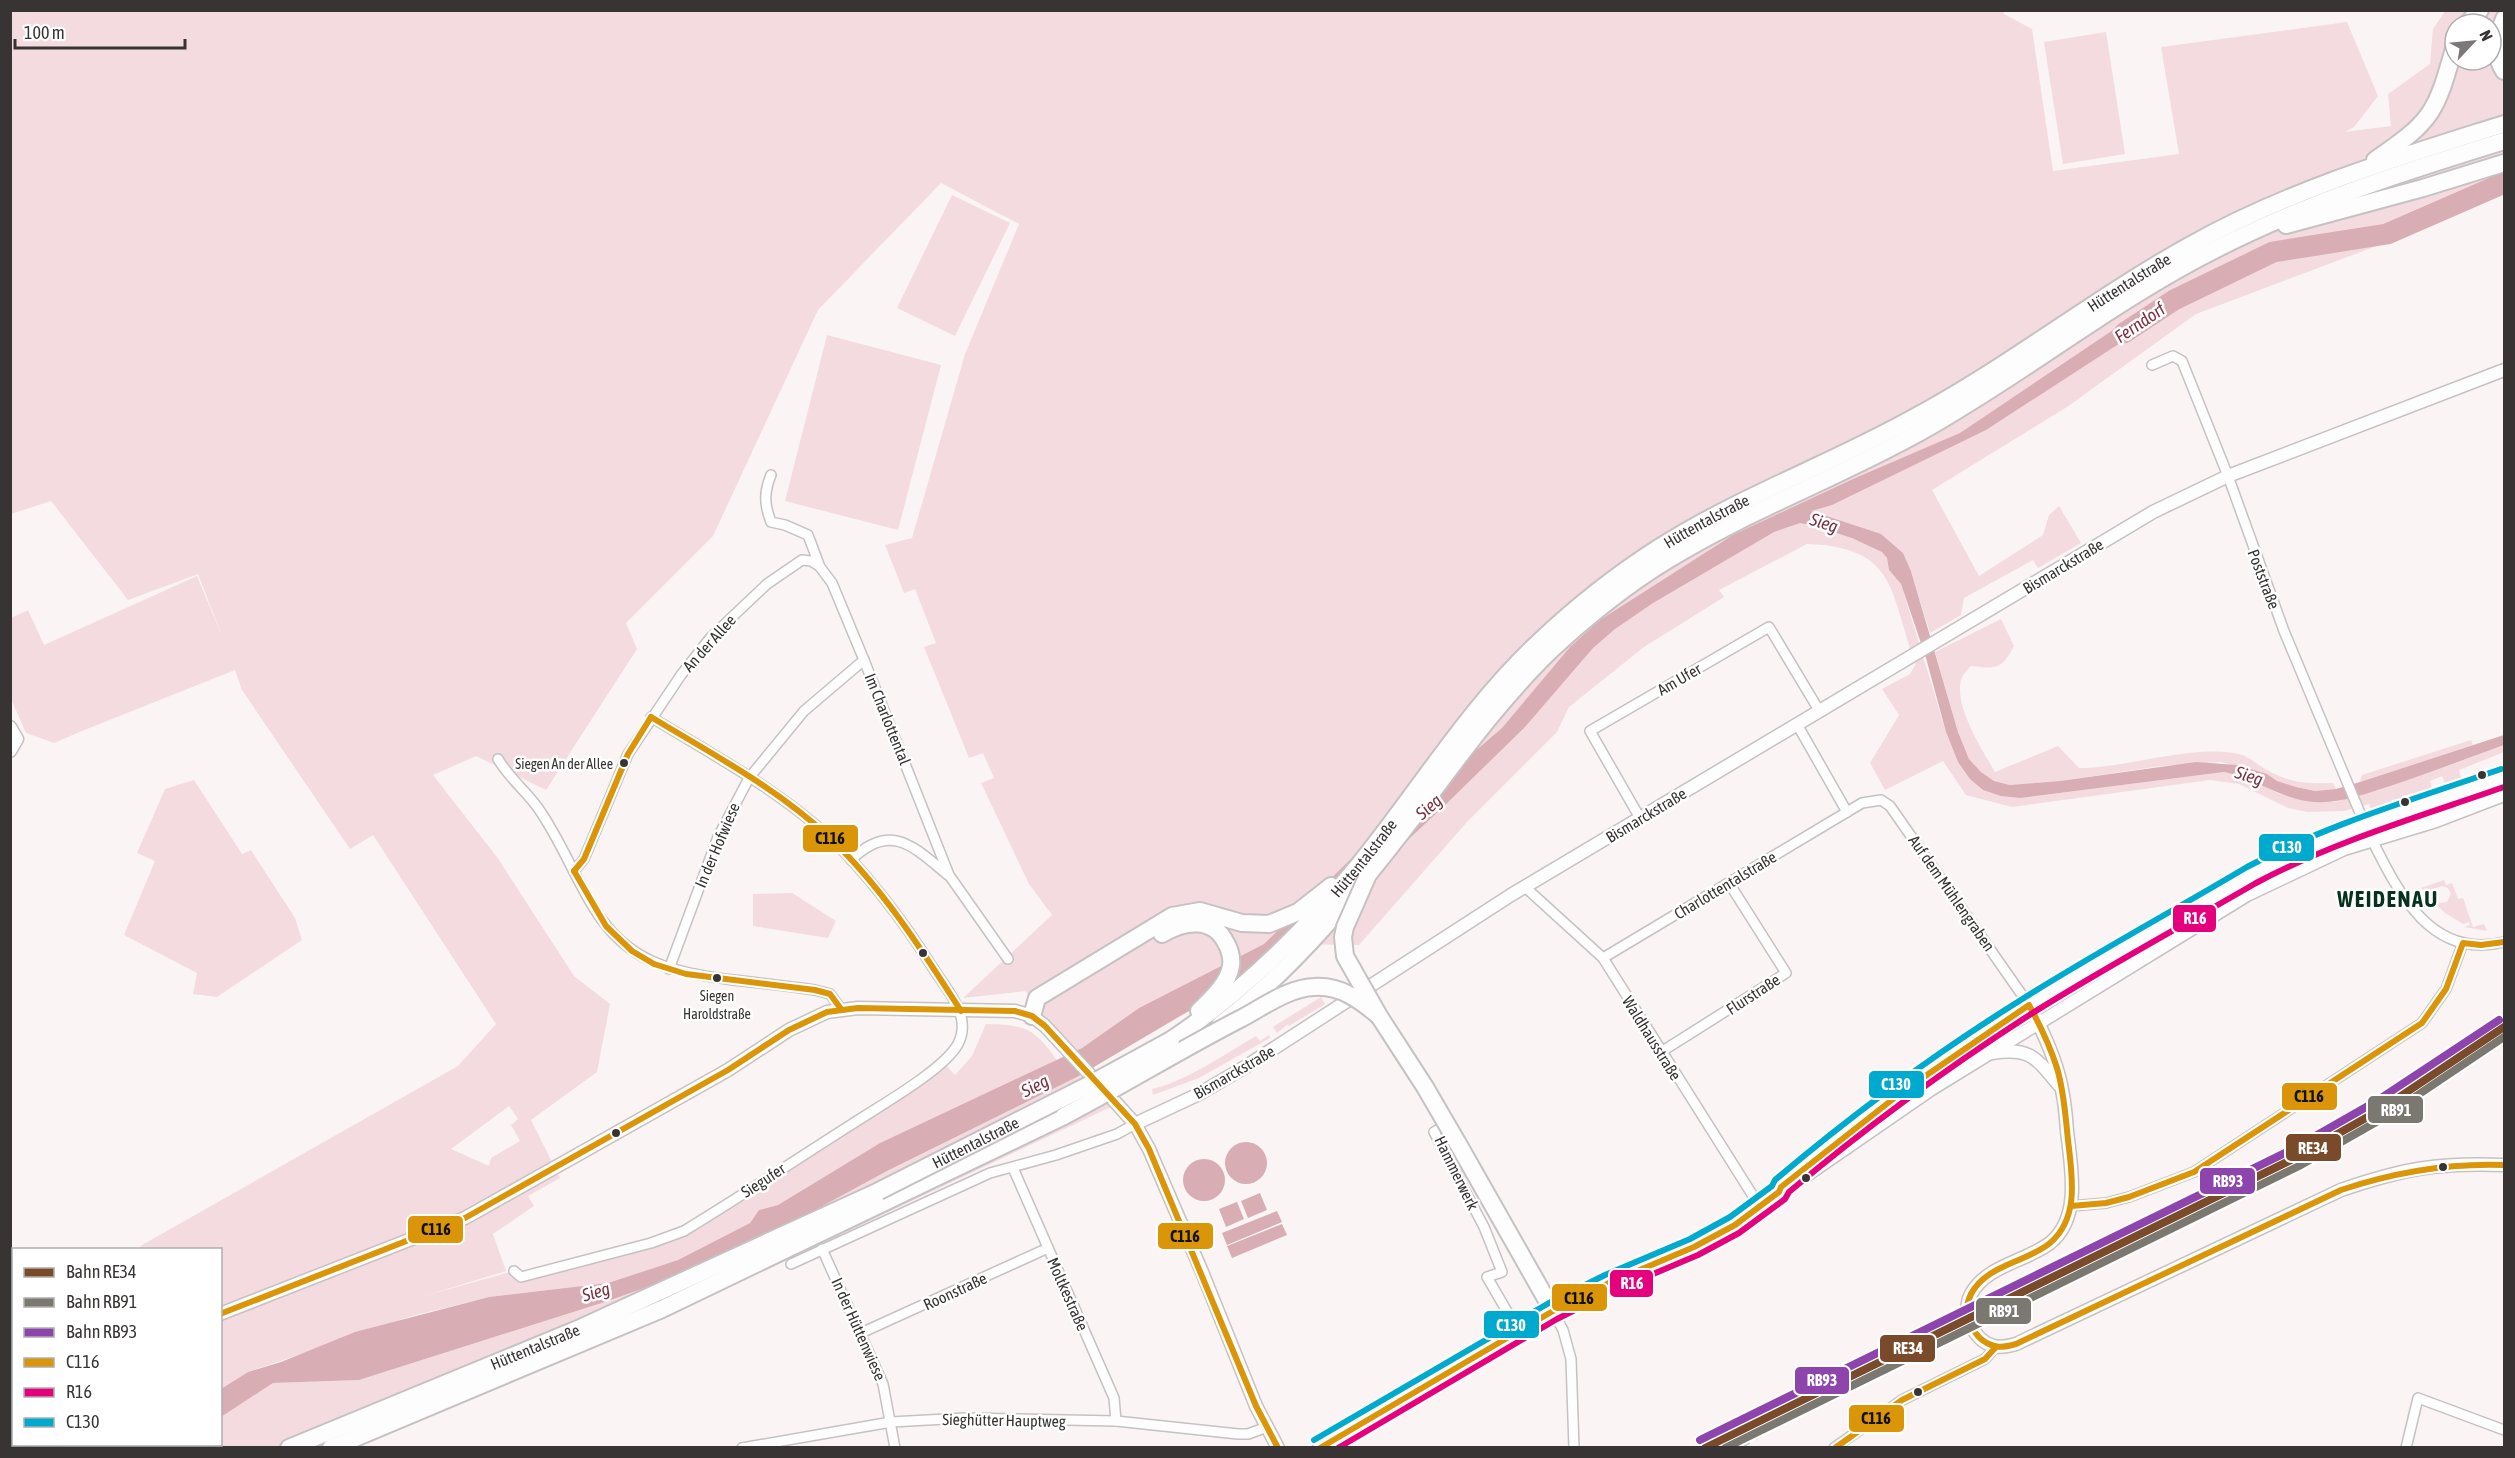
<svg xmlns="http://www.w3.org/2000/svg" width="2515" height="1458" font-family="'Asap Condensed',sans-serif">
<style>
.green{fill:#f4dbdf;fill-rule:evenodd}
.water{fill:#d8adb3}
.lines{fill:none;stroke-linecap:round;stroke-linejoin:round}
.river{stroke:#d8adb3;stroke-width:21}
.street-casing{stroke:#c6c1c2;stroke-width:12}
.secondary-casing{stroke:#c6c1c2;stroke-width:15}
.highway-casing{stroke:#c6c1c2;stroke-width:20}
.street{stroke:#fefdfe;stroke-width:9}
.secondary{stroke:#fefdfe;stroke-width:12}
.highway{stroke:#fefdfe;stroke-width:16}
.rail{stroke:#c3c2c2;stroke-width:4;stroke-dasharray:12 6;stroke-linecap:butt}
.highway-bridge-casing{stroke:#c6c1c2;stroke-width:20;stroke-linecap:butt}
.highway-bridge{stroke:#fefdfe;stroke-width:16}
.bus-1-casing{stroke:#fff;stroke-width:10}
.bus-2-casing{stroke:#fff;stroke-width:10}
.bus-3-casing{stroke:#fff;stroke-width:10}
.bus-1{stroke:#da9508;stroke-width:6}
.bus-2{stroke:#e5007d;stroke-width:6}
.bus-3{stroke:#00a9ce;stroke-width:6}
.rail-1-casing{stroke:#fff;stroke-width:12}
.rail-2-casing{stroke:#fff;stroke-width:12}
.rail-3-casing{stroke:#fff;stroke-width:12}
.rail-1{stroke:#7a4b2a;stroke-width:8}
.rail-2{stroke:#7b7872;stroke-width:8}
.rail-3{stroke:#8e44ad;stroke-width:8}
.bus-dot{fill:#383434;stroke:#fff;stroke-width:2}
.labels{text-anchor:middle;stroke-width:5;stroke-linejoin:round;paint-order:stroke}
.bus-label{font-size:14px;fill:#383434;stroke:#fff;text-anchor:end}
.street-label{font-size:16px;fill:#383434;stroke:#fff}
.water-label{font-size:18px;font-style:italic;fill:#7b3142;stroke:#fff}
.district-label{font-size:22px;font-weight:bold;letter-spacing:1.5px;fill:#06321e;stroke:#fff}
.line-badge{stroke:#fff;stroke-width:2}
.badge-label{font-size:16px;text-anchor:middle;font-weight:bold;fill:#fff}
.pale-badge-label{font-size:16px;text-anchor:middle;font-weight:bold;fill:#111}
</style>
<rect width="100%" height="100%" fill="#faf4f5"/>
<!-- green -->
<g class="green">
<path d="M10 11H2003L2004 14 2032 29 2053 171 2179 154 2161 47 2347 22 2378 96 2354 127 2345 132 2391 126 2388 94 2430 64 2433 29 2445 11H2504V190L2403 236 2196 314 2067 407 1932 490 1979 576 2043 535 2049 515 2059 506 2081 543 2038 568 2033 560 1964 598 1961 615 1930 633 1911 571 1903 553 1881 534 1882 552 1887 558 1889 570 1901 584 1946 732 1958 762 2021 798 2224 772 2247 778 2280 794 2335 802 2434 771 2504 745V752L2459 770 2461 778 2445 783 2442 776 2430 781 2432 789 2402 796V798L2392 800V802L2371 809 2369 804 2344 811 2307 812 2288 808 2239 784 2210 780 2012 807 1966 795 1943 761 1885 790 1870 763 1899 715 1882 689 1910 674 1916 664C1889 597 1901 547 1807 544L1719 590 1724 597 1644 647 1569 707 1557 732 1467 822 1359 945 1264 944 1139 1008 1082 1048 1064 1057 1026 991 963 998 1052 915 1029 884 981 783 994 778 983 753 969 758 924 647 936 643 915 589 904 593 885 545 912 538 965 354 1019 224 941 183 818 310 713 536 626 623 637 649 546 790 476 756 433 775 497 857 574 976 610 1004 597 1072 531 1120 560 1178 528 1196 534 1206 493 1234 506 1271 424 1296 514 1271 521 1277 668 1238 943 1062 955 1075 972 1056 986 1024C1026 1025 1034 1028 1057 1060L880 1143 778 1205 759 1210 750 1223 678 1260 608 1283 489 1297 412 1316 248 1372 221 1389 220 1250 139 1249 142 1245 458 1066 496 1024 373 835 350 849 242 690 235 670 82 731 68 700 82 731 54 743 26 733 11 699V618L28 610 44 645 197 576 222 636 198 574 128 600 51 501 11 514ZM2455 24H2491V60H2455ZM509 1106 518 1119 511 1125 520 1141 491 1158 489 1166 451 1149Z"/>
<path d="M2106 32 2125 154 2063 164 2044 42Z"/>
<path d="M952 195 1010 223 955 336 897 308Z"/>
<path d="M827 335 941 365 898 530 785 501Z"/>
<path d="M2001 619 2014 646C2002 670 1995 669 1971 666 1968 669 1964 673 1962 677 1952 704 1982 749 1995 772L2058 746 2079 768C2129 768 2191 744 2239 754 2248 756 2258 765 2267 770 2291 783 2306 784 2333 783L2336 789 2315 791 2296 787 2277 781 2267 774 2221 762 2161 766 2060 781 2010 785 1994 781 1981 772 1969 759 1958 732 1935 652Z"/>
<path d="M2471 740 2473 745 2360 782 2362 775Z"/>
<path d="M194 780 242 854 251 850 295 918 302 940 217 997 193 994 197 973 124 935 155 861 137 853 165 789Z"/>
<path d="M2444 880 2446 885 2452 883 2458 899 2463 898 2473 927 2484 924 2487 931 2464 927 2470 925 2469 922 2463 924 2445 913 2428 897 2434 895 2440 903 2447 902 2451 894 2448 888 2442 886 2425 892 2421 888Z"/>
<path d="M792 893 836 921 828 938 753 926V894Z"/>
<path d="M1321 997 1325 1004 1289 1026 1288 1024 1277 1033 1273 1027Z"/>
<path d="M1269 1035 1270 1038 1199 1078 1153 1095 1152 1089C1189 1080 1223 1055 1256 1036L1260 1041Z"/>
<path d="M1081 1075 1111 1107 810 1249 352 1447 175 1448 179 1445 220 1444 221 1417 273 1383 359 1380 611 1300 727 1258 887 1171Z"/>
</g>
<!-- water -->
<g class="water">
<path d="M2146 315 2154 321 1986 430 1832 505 1811 511 1881 534 1903 553 1911 571 1958 732 1969 759 1981 772 1994 781 2010 785 2060 781 2196 762 2237 765 2267 774 2277 781 2296 787 2315 791 2336 789 2360 782 2504 735V745C2465 759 2427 774 2387 787 2361 795 2334 806 2306 801 2277 796 2253 778 2224 772L2021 798 2001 796 1983 790 1970 779 1958 762 1946 732 1926 658 1901 584 1889 570 1887 558 1882 552 1852 538 1815 526 1800 523 1774 532 1653 603 1615 629 1593 648 1525 727 1442 808 1274 965 1182 1015 1077 1077 887 1171 727 1258 611 1300 359 1380 273 1383 221 1417V1389L248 1372 281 1362 355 1332 489 1297 608 1283 678 1260 750 1223 759 1210 778 1205 880 1143 1082 1048 1139 1008 1264 944 1357 853 1502 728 1570 647 1600 620 1733 535 1853 479 1960 433 2116 328Z"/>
<circle cx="1246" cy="1163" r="21"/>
<circle cx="1204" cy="1180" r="21"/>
<path d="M1260 1193 1267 1210 1248 1218 1241 1201Z"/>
<path d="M1237 1202 1244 1219 1226 1227 1219 1209Z"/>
<path d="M1277 1211 1282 1222 1227 1245 1222 1233Z"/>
<path d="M1282 1224 1287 1235 1232 1258 1227 1246Z"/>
</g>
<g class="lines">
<!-- river -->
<path class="river" d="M2124 333 2174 300 2273 252 2387 234 2504 183"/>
<!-- street casing -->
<g class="street-casing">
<g id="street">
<path d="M2152 365 2173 356 2182 361 2228 476 2284 631 2365 825"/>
<path d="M771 475C764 492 764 504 771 522L785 525 808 535 820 567 832 583 864 660 949 875 1008 959"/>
<path d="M1798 726 1847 812"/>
<path d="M498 759C509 778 526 791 538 808 560 839 574 876 594 908 628 964 673 972 733 980 760 983 787 986 815 990L830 994 841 1009"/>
<path d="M1640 818 1590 731 1769 627 1820 712"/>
<path d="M2372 840C2399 894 2432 960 2504 942"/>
<path d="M851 860C891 821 914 847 948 875"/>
<path d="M574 871 584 859 628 754 681 675 711 637 767 584 802 560 811 561 819 566"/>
<path d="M1525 887 1603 958 1760 1207"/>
<path d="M1603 958 1862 803 1881 800 1890 806 2029 1005"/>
<path d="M669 969 718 837 749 778 804 711 864 660"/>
<path d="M1661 1052 1786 973 1729 883"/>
<path d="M1448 1124 1434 1132 1484 1227 1502 1272 1487 1277 1519 1332"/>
<path d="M1013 1168 1114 1398 1116 1421"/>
<path d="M2071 1206 2106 1203 2129 1197 2194 1172 2422 1023 2446 989 2463 943"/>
<path d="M822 1249 883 1384 895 1448"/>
<path d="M791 1264 990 1173 1056 1155 1117 1134 1135 1124"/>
<path d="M514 1271 521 1277 651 1243 684 1231C740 1197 794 1161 849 1126 876 1108 943 1071 958 1044 972 1017 949 993 935 971 904 922 870 876 828 836 776 788 711 754 651 717"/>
<path d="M10 1301 14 1304"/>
<path d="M1553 1311 1563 1330 1571 1359 1574 1448"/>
<path d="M861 1333 1048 1248"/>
<path d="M10 1353 14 1349"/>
<path d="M742 1448 891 1422 964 1418 1116 1421 1238 1434H1248L1267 1427"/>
<path d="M1834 1448 1902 1400 1985 1359 1996 1347"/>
<path d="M2406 1448 2418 1398 2504 1430"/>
</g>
</g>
<!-- secondary casing -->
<g class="secondary-casing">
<g id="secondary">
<path d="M10 727 17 739 10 751"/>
<path d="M2029 1005C2043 1031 2057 1061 2062 1090 2065 1103 2066 1117 2067 1131 2071 1167 2082 1217 2050 1243 2025 1262 1987 1265 1971 1294 1961 1312 1973 1341 1994 1346 2001 1348 2009 1346 2016 1344L2341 1190C2402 1169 2439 1162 2504 1165"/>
<path d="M1992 1053C2030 1047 2035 1057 2059 1085"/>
<path d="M1135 1124 1199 1094 1245 1067 1511 895 2153 512 2228 476 2504 370"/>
<path d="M1798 1172C1936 1054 2095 966 2252 875L2284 858 2338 835 2504 778"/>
<path d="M220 1314 465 1218 728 1070 789 1030 827 1012 858 1008 1015 1011 1032 1016 1045 1026 1118 1105 1135 1124 1149 1149 1202 1272 1256 1406 1278 1448"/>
<path d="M56 1448 60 1444"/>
<path d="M1319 1448 1553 1311 1609 1283 1694 1247 1735 1225 1779 1192 1785 1190 1930 1090 2247 895 2344 849 2436 821 2504 795"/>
</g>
</g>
<!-- highway casing -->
<g class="highway-casing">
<g id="highway">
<path d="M2504 19C2497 36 2493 55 2504 71"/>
<path d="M2467 24 2480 10"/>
<path d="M2375 160C2434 120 2436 112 2455 45"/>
<path d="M2286 225 2423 188 2504 163"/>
<path d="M1162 934C1184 921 1213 916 1226 943 1230 950 1232 958 1231 966 1228 984 1211 999 1199 1011"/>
<path d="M1032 1016 1037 998 1172 916 1200 911 1242 923 1269 924 1298 912 1331 886"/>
<path d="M1220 1025C1297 966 1356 892 1415 815 1458 758 1500 699 1552 649 1587 617 1625 586 1666 561 1747 511 1838 478 1922 431 2017 378 2103 309 2199 258 2296 206 2400 173 2504 141"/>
<path id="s1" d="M1171 1040C1243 992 1303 933 1358 866 1419 791 1469 707 1540 641 1576 607 1615 576 1657 549 1738 497 1831 464 1915 417 2010 366 2095 298 2189 246 2288 190 2397 158 2504 124"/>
<path d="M1457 1142 1553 1311"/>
<path id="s2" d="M289 1448 578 1329 879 1191"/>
<path d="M331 1448 662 1309 1064 1116"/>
</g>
</g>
<!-- street -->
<use href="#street" class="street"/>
<!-- secondary -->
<use href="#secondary" class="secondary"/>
<!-- highway -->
<use href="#highway" class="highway"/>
<!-- rail -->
<path class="rail" d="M1739 1448 1837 1388 1933 1336"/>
<!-- highway-bridge casing -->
<g class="highway-bridge-casing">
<g id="highway-bridge">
<path d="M1367 877 1345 927 1343 937 1345 956 1379 1016 1425 1087 1457 1142"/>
<path d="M1064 1116C1123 1085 1180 1050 1240 1019 1263 1007 1288 988 1314 987 1340 985 1360 1000 1379 1016"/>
<path id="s3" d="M879 1191 1085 1087 1171 1040"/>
</g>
</g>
<!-- highway-bridge -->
<use href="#highway-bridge" class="highway-bridge"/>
<!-- bus-1 casing -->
<g class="bus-1-casing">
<g id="bus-1">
<path d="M651 717C712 754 777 788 829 837 882 887 922 950 961 1011"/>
<path d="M574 871 606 926 632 951 654 964 686 974 815 990 830 994 841 1009"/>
<path d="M574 871 584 859 628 754 651 717"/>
<path d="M2071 1206 2106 1203 2129 1197 2194 1172 2422 1023 2446 989 2463 943 2481 945 2504 942"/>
<path d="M220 1314 465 1218 728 1070 789 1030 827 1012 858 1008 1015 1011 1032 1016 1045 1026 1135 1124 1149 1149 1256 1406 1278 1448"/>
<path d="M1320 1448 1553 1311 1609 1283 1694 1247 1735 1225 1779 1192 1781 1187 1902 1092 2029 1005C2040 1025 2050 1046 2057 1068 2063 1088 2065 1109 2067 1130 2070 1167 2083 1215 2050 1243 2026 1263 1987 1264 1971 1294 1961 1313 1973 1340 1994 1346 2001 1348 2009 1346 2016 1344L2341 1190C2395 1172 2447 1163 2504 1165"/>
<path d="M1835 1448 1902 1400 1985 1359 1996 1347"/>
</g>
</g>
<!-- bus-2 casing -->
<g class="bus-2-casing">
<path id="bus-2" d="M1338 1448 1557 1319 1613 1291 1698 1255 1739 1233 1785 1199 1789 1192C1865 1128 1947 1068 2031 1014 2104 968 2182 926 2256 883 2335 841 2421 816 2504 787"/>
</g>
<!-- bus-3 casing -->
<g class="bus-3-casing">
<path id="bus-3" d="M1314 1440 1549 1303 1605 1275 1690 1239 1730 1217 1772 1186 1775 1180C1853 1114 1937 1052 2024 998 2097 952 2173 911 2247 867 2328 824 2415 799 2501 769"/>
</g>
<!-- bus-1 -->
<use href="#bus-1" class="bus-1"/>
<!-- bus-2 -->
<use href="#bus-2" class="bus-2"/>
<!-- bus-3 -->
<use href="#bus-3" class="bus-3"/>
<!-- rail-1 casing -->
<g class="rail-1-casing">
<path id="rail-1" d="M1705 1448 2295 1158 2380 1110 2504 1027"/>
</g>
<!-- rail-2 casing -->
<g class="rail-2-casing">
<path id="rail-2" d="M1725 1448 2299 1166 2385 1117 2504 1037"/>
</g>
<!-- rail-3 casing -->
<g class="rail-3-casing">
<path id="rail-3" d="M1700 1440 2291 1150 2375 1102 2499 1020"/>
</g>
<!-- rail-1 -->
<use href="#rail-1" class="rail-1"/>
<!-- rail-2 -->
<use href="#rail-2" class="rail-2"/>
<!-- rail-3 -->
<use href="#rail-3" class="rail-3"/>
</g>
<!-- markers -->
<g class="bus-dot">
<circle cx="624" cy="763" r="5"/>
<circle cx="2482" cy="775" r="5"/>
<circle cx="2405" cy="802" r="5"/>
<circle cx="923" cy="953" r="5"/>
<circle cx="717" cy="978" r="5"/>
<circle cx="616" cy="1133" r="5"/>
<circle cx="2443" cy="1167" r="5"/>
<circle cx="1806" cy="1178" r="5"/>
<circle cx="1918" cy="1392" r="5"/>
</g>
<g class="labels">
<!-- bus labels -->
<g class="bus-label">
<text x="613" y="769">Siegen An der Allee</text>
<text x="717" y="1001" text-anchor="middle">Siegen<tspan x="717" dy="18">Haroldstraße</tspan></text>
</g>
<!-- street labels -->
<g class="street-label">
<text dy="6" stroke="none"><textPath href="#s1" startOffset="1238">Hüttentalstraße</textPath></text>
<text dy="6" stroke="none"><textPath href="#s1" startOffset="752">Hüttentalstraße</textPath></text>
<text transform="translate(2063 566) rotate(-31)" y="6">Bismarckstraße</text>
<text transform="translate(2264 579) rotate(69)" y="6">Poststraße</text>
<text transform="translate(709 643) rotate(-48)" y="6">An der Allee</text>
<text transform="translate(1679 679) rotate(-30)" y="6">Am Ufer</text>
<text transform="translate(888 719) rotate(68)" y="6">Im Charlottental</text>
<text transform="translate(1646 815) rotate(-31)" y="6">Bismarckstraße</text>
<text transform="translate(717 845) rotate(-67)" y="6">In der Hofwiese</text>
<text dy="6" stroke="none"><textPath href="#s1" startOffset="266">Hüttentalstraße</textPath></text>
<text transform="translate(1725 885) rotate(-31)" y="6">Charlottentalstraße</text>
<text transform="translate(1952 893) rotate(55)" y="6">Auf dem Mühlengraben</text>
<text transform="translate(1753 994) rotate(-33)" y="6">Flurstraße</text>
<text transform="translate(1652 1038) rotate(58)" y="6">Waldhausstraße</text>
<text transform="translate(1234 1072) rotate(-30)" y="6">Bismarckstraße</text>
<text dy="6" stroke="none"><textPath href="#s3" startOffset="108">Hüttentalstraße</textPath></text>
<text transform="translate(1457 1173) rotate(64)" y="6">Hammerwerk</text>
<text transform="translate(763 1180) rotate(-33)" y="6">Siegufer</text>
<text transform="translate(955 1291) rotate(-25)" y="6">Roonstraße</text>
<text transform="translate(1068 1294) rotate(66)" y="6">Moltkestraße</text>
<text transform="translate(859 1329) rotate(66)" y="6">In der Hüttenwiese</text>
<text dy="6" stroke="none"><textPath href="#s2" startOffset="266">Hüttentalstraße</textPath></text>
<text transform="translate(1004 1420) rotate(1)" y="6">Sieghütter Hauptweg</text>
</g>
<!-- water labels -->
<g class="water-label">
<text transform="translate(2140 323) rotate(-34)" y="6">Ferndorf</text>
<text transform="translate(1824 523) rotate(18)" y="6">Sieg</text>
<text transform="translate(2249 776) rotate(18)" y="6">Sieg</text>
<text transform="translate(1429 807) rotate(-41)" y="6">Sieg</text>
<text transform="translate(1035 1086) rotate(-27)" y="6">Sieg</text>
<text transform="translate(596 1292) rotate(-16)" y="6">Sieg</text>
</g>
<!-- district labels -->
<g class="district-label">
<text x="2388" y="907">WEIDENAU</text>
</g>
</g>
<g class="line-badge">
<rect x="802" y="824" width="57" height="29" rx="6" fill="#da9508"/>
<rect x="2258" y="833" width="57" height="29" rx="6" fill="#00a9ce"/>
<rect x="2172" y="904" width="45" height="29" rx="6" fill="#e5007d"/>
<rect x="1868" y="1070" width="57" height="29" rx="6" fill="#00a9ce"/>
<rect x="2281" y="1082" width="57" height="29" rx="6" fill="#da9508"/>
<rect x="2367" y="1095" width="57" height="29" rx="6" fill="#7b7872"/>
<rect x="2285" y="1133" width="57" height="29" rx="6" fill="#7a4b2a"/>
<rect x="2199" y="1167" width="57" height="28" rx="6" fill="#8e44ad"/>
<rect x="407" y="1215" width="57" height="29" rx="6" fill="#da9508"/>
<rect x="1157" y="1222" width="57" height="28" rx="6" fill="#da9508"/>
<rect x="1609" y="1269" width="45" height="29" rx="6" fill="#e5007d"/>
<rect x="1551" y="1283" width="57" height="29" rx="6" fill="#da9508"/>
<rect x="1975" y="1297" width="57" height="28" rx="6" fill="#7b7872"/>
<rect x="1483" y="1310" width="57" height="29" rx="6" fill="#00a9ce"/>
<rect x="1879" y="1334" width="57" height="29" rx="6" fill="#7a4b2a"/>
<rect x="1794" y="1366" width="56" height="29" rx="6" fill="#8e44ad"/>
<rect x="1848" y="1404" width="57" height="29" rx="6" fill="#da9508"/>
</g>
<g class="badge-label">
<text x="2287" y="853">C130</text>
<text x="2195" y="924">R16</text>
<text x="1896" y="1090">C130</text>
<text x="2396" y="1116">RB91</text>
<text x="2313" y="1154">RE34</text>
<text x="2228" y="1187">RB93</text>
<text x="1632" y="1289">R16</text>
<text x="2004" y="1317">RB91</text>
<text x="1511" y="1331">C130</text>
<text x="1908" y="1354">RE34</text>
<text x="1822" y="1386">RB93</text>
</g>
<g class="pale-badge-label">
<text x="830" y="844">C116</text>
<text x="2309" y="1102">C116</text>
<text x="436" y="1235">C116</text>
<text x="1185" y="1242">C116</text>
<text x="1579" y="1304">C116</text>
<text x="1876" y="1424">C116</text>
</g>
<!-- border -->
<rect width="2515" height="1458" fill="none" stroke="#383434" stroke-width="24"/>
<!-- legend -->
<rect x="12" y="1248" width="210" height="198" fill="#ffffff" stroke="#afaeae" stroke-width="1.5"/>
<rect x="24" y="1268" width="30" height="9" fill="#7a4b2a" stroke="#afaeae" stroke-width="1.5"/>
<text x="66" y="1278" font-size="18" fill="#383434">Bahn RE34</text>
<rect x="24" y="1298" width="30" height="9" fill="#7b7872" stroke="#afaeae" stroke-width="1.5"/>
<text x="66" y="1308" font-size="18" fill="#383434">Bahn RB91</text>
<rect x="24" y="1328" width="30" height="9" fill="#8e44ad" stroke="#afaeae" stroke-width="1.5"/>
<text x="66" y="1338" font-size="18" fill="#383434">Bahn RB93</text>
<rect x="24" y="1358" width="30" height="9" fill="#da9508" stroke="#afaeae" stroke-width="1.5"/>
<text x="66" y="1368" font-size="18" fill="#383434">C116</text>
<rect x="24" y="1388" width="30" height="9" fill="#e5007d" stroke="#afaeae" stroke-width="1.5"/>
<text x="66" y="1398" font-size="18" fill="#383434">R16</text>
<rect x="24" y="1418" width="30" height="9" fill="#00a9ce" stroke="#afaeae" stroke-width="1.5"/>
<text x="66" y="1428" font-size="18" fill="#383434">C130</text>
<!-- north arrow -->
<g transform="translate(2473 42) rotate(64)"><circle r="28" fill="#ffffff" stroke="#afaeae" stroke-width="1.5"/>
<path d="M0-4.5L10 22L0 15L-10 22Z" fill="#7c7778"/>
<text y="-9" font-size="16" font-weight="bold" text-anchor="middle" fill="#383434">N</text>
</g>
<!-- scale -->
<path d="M15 39v9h170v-9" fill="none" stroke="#383434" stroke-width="3"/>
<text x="24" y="39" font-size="18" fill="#383434" stroke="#ffffff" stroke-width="4.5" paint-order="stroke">100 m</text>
</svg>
